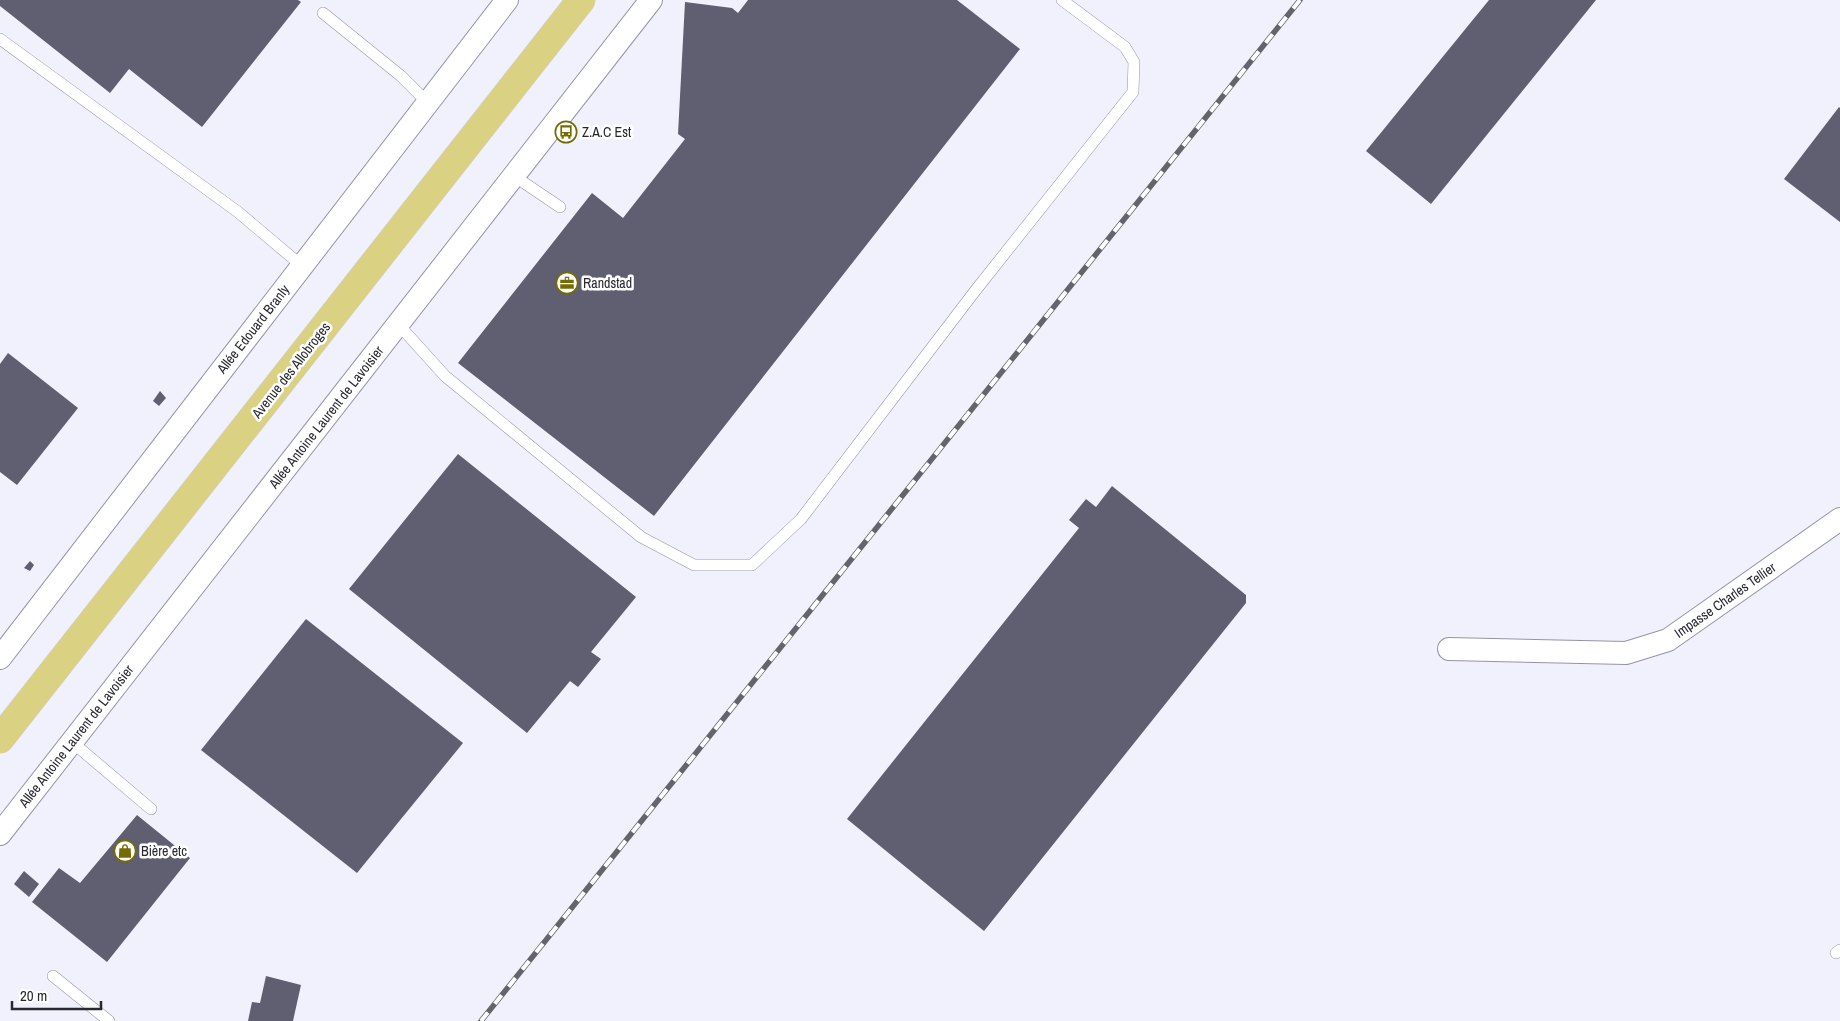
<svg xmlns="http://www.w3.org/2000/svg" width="1840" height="1021" font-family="'Archivo Narrow',sans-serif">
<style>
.building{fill:#5f5f71}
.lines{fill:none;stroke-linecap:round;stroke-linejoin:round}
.lane-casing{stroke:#9494a7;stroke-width:12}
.street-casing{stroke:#9494a7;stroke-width:24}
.primary-casing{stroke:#d0d0d1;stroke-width:29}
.lane{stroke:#fff;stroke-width:11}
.street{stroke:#fff;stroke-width:22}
.primary{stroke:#dad183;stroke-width:28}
.rail-casing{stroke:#64646d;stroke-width:5.5}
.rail{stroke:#fff;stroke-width:4;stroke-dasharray:11;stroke-linecap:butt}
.labels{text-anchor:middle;stroke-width:5;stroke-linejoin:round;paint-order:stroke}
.poi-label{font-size:14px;fill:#282830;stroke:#fff;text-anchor:start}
.street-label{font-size:14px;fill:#282830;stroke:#fff}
</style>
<rect width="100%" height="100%" fill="#f1f1fe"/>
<!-- building -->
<g class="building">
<path d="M0 0H298L301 2 202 127 129 69 110 93 0 6Z"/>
<path d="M748 0H957L1020 49 654 516 458 363 592 193 623 218 685 139 678 134 685 2 732 8 738 13Z"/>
<path d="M1489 0H1596L1431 204 1366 151Z"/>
<path d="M1839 107 1840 108V222L1784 179Z"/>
<path d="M8 353 78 408 17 485 0 472V364Z"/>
<path d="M160 391 166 398 159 406 153 401Z"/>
<path d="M458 454 636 597 591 652 601 659 578 687 570 681 527 733 349 589Z"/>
<path d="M1112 486 1246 595V603L984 931 847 819 1079 528 1069 520 1086 499 1096 507Z"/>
<path d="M30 561 34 565 30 571 24 568Z"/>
<path d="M306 619 463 743 357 873 201 750Z"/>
<path d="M137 815 190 858 107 962 32 902 59 868 80 883Z"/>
<path d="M24 871 39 884 29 897 14 884Z"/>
<path d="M266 976 301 985 293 1021H248L252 1002 260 1003Z"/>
</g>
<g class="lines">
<!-- lane casing -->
<g class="lane-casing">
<g id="lane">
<path d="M323 13 401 76 428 103"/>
<path d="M0 39 238 212 302 266"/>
<path d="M514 176 560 207"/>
<path d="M398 324 445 376 641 537 694 565H752L801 519 975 291 1133 92 1134 62 1125 47 1062 0"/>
<path d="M72 742 151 809"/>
<path d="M1836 953 1840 950"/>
<path d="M53 976 109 1021"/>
</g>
</g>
<!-- street casing -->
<g class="street-casing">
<g id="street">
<path d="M1449 649 1626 653 1668 640 1840 519"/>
<path d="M0 658 507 0"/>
<path d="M0 834 651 0"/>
</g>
</g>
<!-- primary casing -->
<g class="primary-casing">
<path id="primary" d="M0 739 581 0"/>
</g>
<!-- lane -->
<use href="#lane" class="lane"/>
<!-- street -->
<use href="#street" class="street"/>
<!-- primary -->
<use href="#primary" class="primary"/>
<!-- rail casing -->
<g class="rail-casing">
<path id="rail" d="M481 1021 1300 0"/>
</g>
<!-- rail -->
<use href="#rail" class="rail"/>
</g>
<!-- icons -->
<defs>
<g id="bus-ring" transform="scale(1.125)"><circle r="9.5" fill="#fff" stroke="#756b04" stroke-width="1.5"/><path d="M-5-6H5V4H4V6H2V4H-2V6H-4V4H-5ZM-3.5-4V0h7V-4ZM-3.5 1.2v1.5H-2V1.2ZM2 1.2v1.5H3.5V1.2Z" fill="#756b04"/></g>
<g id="office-ring" transform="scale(1.125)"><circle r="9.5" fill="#fff" stroke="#756b04" stroke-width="1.5"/><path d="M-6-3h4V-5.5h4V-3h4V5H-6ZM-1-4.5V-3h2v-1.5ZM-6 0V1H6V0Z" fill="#756b04"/></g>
<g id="shop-ring" transform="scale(1.125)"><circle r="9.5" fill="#fff" stroke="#756b04" stroke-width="1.5"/><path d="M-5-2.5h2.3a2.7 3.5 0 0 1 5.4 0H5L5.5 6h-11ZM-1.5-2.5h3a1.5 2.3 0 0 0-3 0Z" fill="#756b04"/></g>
</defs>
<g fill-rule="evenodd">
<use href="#bus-ring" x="566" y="132"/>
<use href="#office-ring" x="567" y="283"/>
<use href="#shop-ring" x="125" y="851"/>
</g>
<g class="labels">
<!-- poi labels -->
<g class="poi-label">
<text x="582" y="137">Z.A.C Est</text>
<text x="583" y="288">Randstad</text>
<text x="141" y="856">Bière etc</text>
</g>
<!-- street labels -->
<g class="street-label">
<text transform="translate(253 329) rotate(-52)" y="5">Allée Edouard Branly</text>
<text transform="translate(291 370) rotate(-52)" y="5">Avenue des Allobroges</text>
<text transform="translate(326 417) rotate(-52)" y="5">Allée Antoine Laurent de Lavoisier</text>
<text transform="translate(1725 600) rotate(-35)" y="5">Impasse Charles Tellier</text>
<text transform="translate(76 736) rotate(-52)" y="5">Allée Antoine Laurent de Lavoisier</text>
</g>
</g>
<!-- scale -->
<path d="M12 1001v8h89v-8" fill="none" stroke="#282830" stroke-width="2.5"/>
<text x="20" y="1001" font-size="15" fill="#282830" stroke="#ffffff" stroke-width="4" paint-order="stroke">20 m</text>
</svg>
